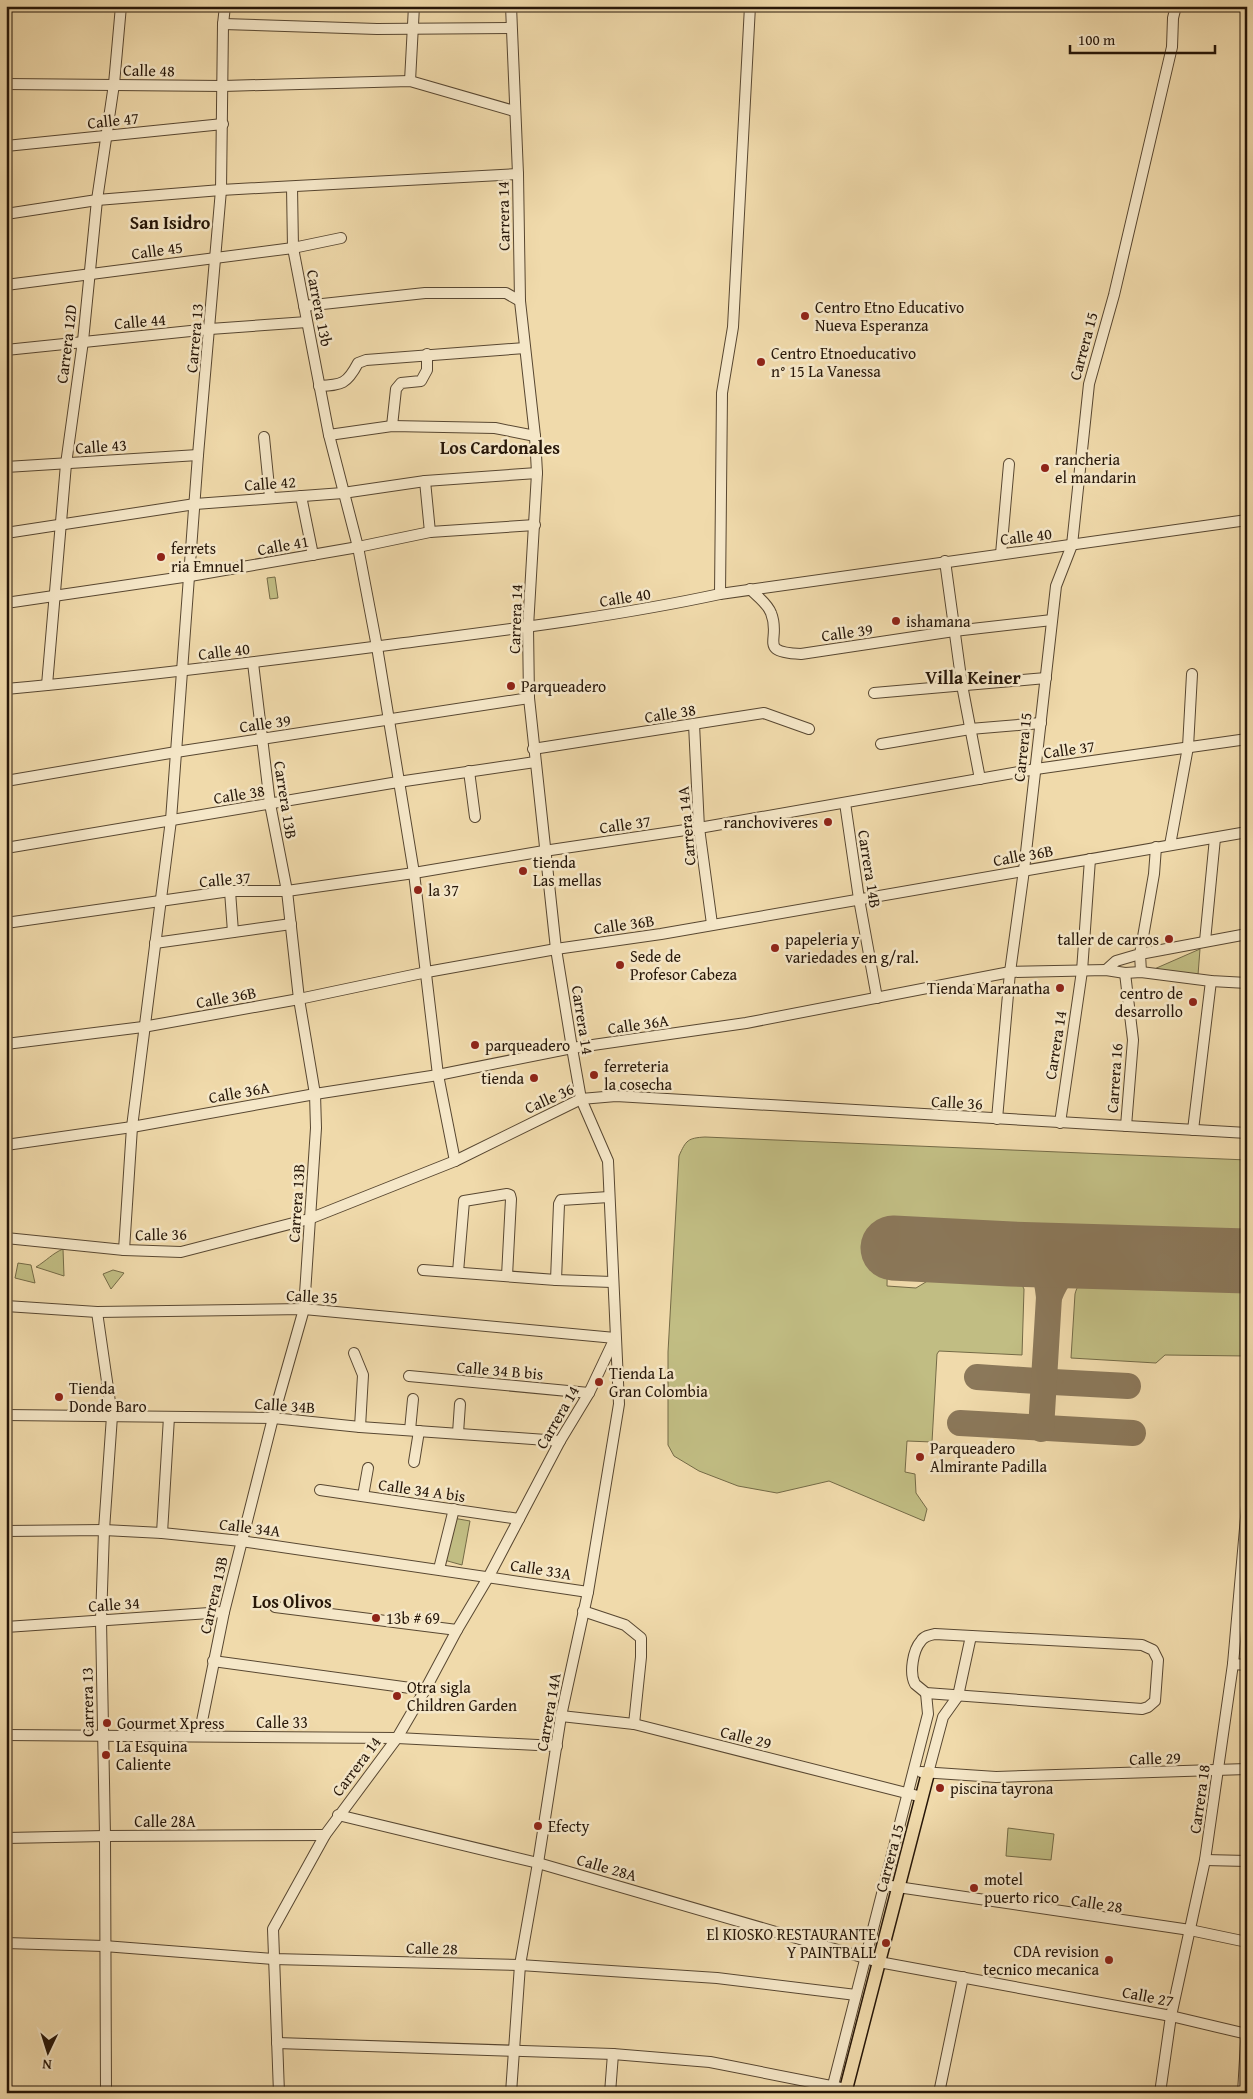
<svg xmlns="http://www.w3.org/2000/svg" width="1253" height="2099" font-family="'Gentium Book Plus',serif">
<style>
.green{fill:#c1bd83;stroke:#746a46}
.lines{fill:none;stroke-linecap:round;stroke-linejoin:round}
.taxiway{stroke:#8b785a;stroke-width:26}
.runway{stroke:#8b785a;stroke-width:65}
.minor-casing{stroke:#584731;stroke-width:12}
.major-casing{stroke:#261608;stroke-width:15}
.minor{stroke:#f5e7c8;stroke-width:10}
.major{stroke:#f0daab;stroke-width:12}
.poi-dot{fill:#8f2418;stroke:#f5e7c8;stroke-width:2}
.labels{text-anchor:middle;stroke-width:5;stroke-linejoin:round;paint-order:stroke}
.street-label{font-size:16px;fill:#261608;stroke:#f5e7c8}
.poi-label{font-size:16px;fill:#261608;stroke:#f5e7c8;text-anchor:start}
.neighbourhood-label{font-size:18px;font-weight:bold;fill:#261608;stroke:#f5e7c8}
</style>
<rect width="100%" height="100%" fill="#f0daab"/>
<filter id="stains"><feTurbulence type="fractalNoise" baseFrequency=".004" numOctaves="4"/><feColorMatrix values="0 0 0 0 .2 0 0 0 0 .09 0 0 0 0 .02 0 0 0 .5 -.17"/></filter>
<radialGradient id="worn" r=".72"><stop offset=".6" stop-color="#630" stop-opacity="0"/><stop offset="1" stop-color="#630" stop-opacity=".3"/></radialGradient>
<!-- green -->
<g class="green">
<path d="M275 577 278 598 270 599 267 578Z"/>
<path d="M1200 949 1198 975 1152 970Z"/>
<path d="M705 1137 1247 1160V1242L888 1228 887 1286 916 1288 939 1274 1013 1277 1020 1281 1024 1289 1022 1355 939 1351 937 1354 932 1442 907 1441 905 1472 915 1474 916 1493 927 1509 924 1521 829 1481 777 1493 738 1486 699 1471 674 1456 668 1445V1352L679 1156C686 1140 688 1138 705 1137Z"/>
<path d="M63 1249 64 1276 36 1267C46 1261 53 1253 63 1249Z"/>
<path d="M18 1263 31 1265 35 1283 15 1278Z"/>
<path d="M113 1270 124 1273 111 1289 103 1274Z"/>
<path d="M1089 1279 1247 1285V1356L1165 1355 1156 1363 1071 1358 1075 1294C1077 1286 1080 1282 1089 1279Z"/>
<path d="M453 1518 470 1521 462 1565 444 1560Z"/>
<path d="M1008 1828 1054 1834 1051 1860 1006 1856Z"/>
</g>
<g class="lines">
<!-- taxiway -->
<g class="taxiway">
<path d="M1011 1254C1040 1261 1046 1267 1049 1297"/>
<path d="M977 1377 1037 1381 1044 1375 1048 1380 1053 1382 1128 1386"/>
<path d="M960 1423 1133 1433"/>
<path d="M1041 1429 1049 1297C1057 1276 1067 1265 1088 1256"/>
</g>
<!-- runway -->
<path class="runway" d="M893 1248 1011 1254 1247 1261"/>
<!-- minor casing -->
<g class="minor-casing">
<g id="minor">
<path d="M223 24 377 29 511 28"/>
<path d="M410 81 414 6"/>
<path d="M6 84 223 86 410 81 514 111"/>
<path d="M6 146 223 124"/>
<path d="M292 187 293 248 329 435 358 547 377 647 414 873 438 1075 455 1161"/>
<path d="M6 214 97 200 221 190 518 174"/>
<path d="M6 285 293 248 341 238"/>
<path d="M304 306 425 293H506L520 301"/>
<path d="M6 350 210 329 307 322"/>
<path d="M319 386C342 385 347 384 358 363L366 360 525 348"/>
<path d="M392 426 396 389 401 383 421 381 427 370V354"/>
<path d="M329 435 392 426 495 428 535 436"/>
<path d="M264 437 270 497"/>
<path d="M6 467 198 455"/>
<path d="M425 481 430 532"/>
<path d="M301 496 313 555"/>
<path d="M6 533 195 504 343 493 425 481 537 473"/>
<path d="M1001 554 1009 464"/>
<path d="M945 561 962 685 980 779"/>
<path d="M750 589C757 596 768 604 771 613 782 640 756 652 801 654L954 631 1052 620"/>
<path d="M720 594 722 393 733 327 750 6"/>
<path d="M6 603 190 576 358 547 430 532 535 525"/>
<path d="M47 685 66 464 83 341 97 200 114 84 121 6"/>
<path d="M6 689C137 677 266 661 396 644 504 630 613 617 720 594L1247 520"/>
<path d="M874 693 1046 678"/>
<path d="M694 724 699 828 712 924"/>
<path d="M881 744 970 729 1041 723"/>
<path d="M533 749 764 713 809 729"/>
<path d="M469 771 475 817"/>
<path d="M6 781 176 752 529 698"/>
<path d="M845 803 859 899 877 998"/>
<path d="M1170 845 1188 747 1192 674"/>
<path d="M6 848 398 782 535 762"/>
<path d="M230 891 233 932"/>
<path d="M6 923 230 891H287L414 873 544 851 699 828 1036 769 1247 739"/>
<path d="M1205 941 1215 838"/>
<path d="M155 943 291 924"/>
<path d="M1106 970 1116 961 1140 954 1154 874 1156 847"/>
<path d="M1141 972 1140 954 1247 934"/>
<path d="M1125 973 1133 1040 1126 1126"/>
<path d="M6 1044 143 1027 299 999 427 972 556 949 661 934 1247 832"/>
<path d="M997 1119 1010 972 1024 870 1056 586 1072 545 1089 384 1114 295 1172 47 1173 18 1176 6"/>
<path d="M1060 1123 1082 971 1090 859"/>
<path d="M1193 1130 1211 981"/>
<path d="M6 1145 132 1127 315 1094 438 1075 572 1048 746 1023 1010 972 1106 970 1125 973 1141 972 1211 981 1247 983"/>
<path d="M6 1238 124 1250 181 1252 309 1219 455 1161 581 1099 616 1096 1247 1133"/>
<path d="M124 1250 132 1127 171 820 198 455 221 190 223 24 225 6"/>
<path d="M423 1270 556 1280 612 1282"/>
<path d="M458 1272 464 1201 507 1194 510 1195 511 1199 507 1276"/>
<path d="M556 1280 559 1204 561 1200 609 1197"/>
<path d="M6 1306 97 1312 304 1309 615 1338"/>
<path d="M97 1312 112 1416 104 1530 101 1620 105 1836 106 2093"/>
<path d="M354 1353 363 1375 360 1427"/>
<path d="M409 1376 589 1393"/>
<path d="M6 1415 273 1418 360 1427 560 1441"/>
<path d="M410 1430 413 1399"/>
<path d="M458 1433 460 1404"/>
<path d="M414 1462 419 1431"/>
<path d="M320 1490 519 1519"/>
<path d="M363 1496 368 1468"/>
<path d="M6 1531 104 1530 162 1533 241 1541 588 1592"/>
<path d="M162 1533 169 1417"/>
<path d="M439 1569 454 1509"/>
<path d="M275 1607 457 1630"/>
<path d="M583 1611 625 1625 641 1638V1657L634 1724"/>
<path d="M6 1627 224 1612"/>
<path d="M935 1634 1142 1645 1153 1650 1158 1660 1155 1701 1148 1707 1142 1709 926 1693 915 1684C909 1673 913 1650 921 1641 924 1636 930 1635 935 1634Z"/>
<path d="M213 1661 425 1690"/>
<path d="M1233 1664 1247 1665"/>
<path d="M561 1716 634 1724 922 1797"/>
<path d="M6 1735 397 1738 557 1746"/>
<path d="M199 1736 224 1612 273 1418 304 1309 316 1128 315 1094 299 999 287 891 270 804 253 663"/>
<path d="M921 1772 996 1777 1247 1769"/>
<path d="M928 1773 943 1717 958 1696 971 1636"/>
<path d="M338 1815 538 1863 879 1962 1171 2016 1247 2034"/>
<path d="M6 1838 105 1836 325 1835"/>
<path d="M1205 1860 1247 1861"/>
<path d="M884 1885 1190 1930 1247 1942"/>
<path d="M6 1943 104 1946 273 1959 520 1965 717 1978 856 1995"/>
<path d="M277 2043 613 2054 710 2062 846 2089"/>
<path d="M279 2093 273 1929 325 1835 397 1738 425 1690 457 1630 489 1576 560 1441 589 1393 615 1338"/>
<path d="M511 2093 520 1965 538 1863 561 1716 588 1592 619 1404 608 1161 581 1099 572 1048 556 949 529 698 528 627 537 473 535 436 520 301 518 174 511 6"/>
<path d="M610 2093 613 2054"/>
<path d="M831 2093 928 1714 926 1693"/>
<path d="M939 2093 963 1977"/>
<path d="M1160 2093 1171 2016 1205 1860 1233 1664 1247 1506"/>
<path d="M1243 2093 1247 2025"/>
</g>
</g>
<!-- major casing -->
<g class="major-casing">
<path id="major" d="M845 2093 928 1773"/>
</g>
<!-- minor -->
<use href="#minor" class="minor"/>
<!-- major -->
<use href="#major" class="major"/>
</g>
<!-- markers -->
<g class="poi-dot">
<circle cx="805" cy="316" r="5"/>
<circle cx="761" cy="362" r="5"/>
<circle cx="1045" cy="468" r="5"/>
<circle cx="161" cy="557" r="5"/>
<circle cx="896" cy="621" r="5"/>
<circle cx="511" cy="686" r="5"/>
<circle cx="828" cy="822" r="5"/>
<circle cx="523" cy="871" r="5"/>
<circle cx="418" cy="890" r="5"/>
<circle cx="1169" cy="939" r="5"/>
<circle cx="775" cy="948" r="5"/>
<circle cx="620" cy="965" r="5"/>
<circle cx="1060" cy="988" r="5"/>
<circle cx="1193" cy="1002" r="5"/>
<circle cx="475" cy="1045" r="5"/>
<circle cx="594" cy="1075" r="5"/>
<circle cx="534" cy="1078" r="5"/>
<circle cx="599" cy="1382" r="5"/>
<circle cx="59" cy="1397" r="5"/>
<circle cx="920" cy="1457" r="5"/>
<circle cx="376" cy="1618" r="5"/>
<circle cx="397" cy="1696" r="5"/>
<circle cx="107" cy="1723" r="5"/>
<circle cx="106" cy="1755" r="5"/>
<circle cx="940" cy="1788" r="5"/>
<circle cx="538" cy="1826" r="5"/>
<circle cx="974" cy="1888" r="5"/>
<circle cx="886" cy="1943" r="5"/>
<circle cx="1109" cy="1960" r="5"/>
</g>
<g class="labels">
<!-- street labels -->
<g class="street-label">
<text transform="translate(149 70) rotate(1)" y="6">Calle 48</text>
<text transform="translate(113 120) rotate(-6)" y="6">Calle 47</text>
<text transform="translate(503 216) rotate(-91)" y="6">Carrera 14</text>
<text transform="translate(157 250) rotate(-8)" y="6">Calle 45</text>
<text transform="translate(320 308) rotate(79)" y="6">Carrera 13b</text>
<text transform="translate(140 321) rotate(-5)" y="6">Calle 44</text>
<text transform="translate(194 338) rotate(-85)" y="6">Carrera 13</text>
<text transform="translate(66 344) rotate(-83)" y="6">Carrera 12D</text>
<text transform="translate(1083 346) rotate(-75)" y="6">Carrera 15</text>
<text transform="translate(101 446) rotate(-4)" y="6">Calle 43</text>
<text transform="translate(270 483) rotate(-4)" y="6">Calle 42</text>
<text transform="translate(1026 536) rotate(-7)" y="6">Calle 40</text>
<text transform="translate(283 545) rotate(-10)" y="6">Calle 41</text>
<text transform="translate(625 597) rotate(-9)" y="6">Calle 40</text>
<text transform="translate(515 619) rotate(-88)" y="6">Carrera 14</text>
<text transform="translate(847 632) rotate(-8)" y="6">Calle 39</text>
<text transform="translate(224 651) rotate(-7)" y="6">Calle 40</text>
<text transform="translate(670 713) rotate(-9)" y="6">Calle 38</text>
<text transform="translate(265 723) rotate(-8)" y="6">Calle 39</text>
<text transform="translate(1022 747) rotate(-84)" y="6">Carrera 15</text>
<text transform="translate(1069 749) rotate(-8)" y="6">Calle 37</text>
<text transform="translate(239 794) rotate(-9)" y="6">Calle 38</text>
<text transform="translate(286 800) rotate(81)" y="6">Carrera 13B</text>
<text transform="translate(625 824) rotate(-8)" y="6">Calle 37</text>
<text transform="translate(686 826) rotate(-95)" y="6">Carrera 14A</text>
<text transform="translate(1023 855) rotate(-10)" y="6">Calle 36B</text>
<text transform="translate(870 869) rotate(81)" y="6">Carrera 14B</text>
<text transform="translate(225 879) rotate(-5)" y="6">Calle 37</text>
<text transform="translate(624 924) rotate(-8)" y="6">Calle 36B</text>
<text transform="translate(226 997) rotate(-10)" y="6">Calle 36B</text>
<text transform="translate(583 1020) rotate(81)" y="6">Carrera 14</text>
<text transform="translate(638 1024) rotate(-8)" y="6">Calle 36A</text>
<text transform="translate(1055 1045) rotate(-81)" y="6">Carrera 14</text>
<text transform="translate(1114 1078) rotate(-86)" y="6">Carrera 16</text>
<text transform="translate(239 1092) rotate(-10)" y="6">Calle 36A</text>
<text transform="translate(549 1098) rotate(-24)" y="6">Calle 36</text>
<text transform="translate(957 1102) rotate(3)" y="6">Calle 36</text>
<text transform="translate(296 1203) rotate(-86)" y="6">Carrera 13B</text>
<text transform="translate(161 1234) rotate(-1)" y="6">Calle 36</text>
<text transform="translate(312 1296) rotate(3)" y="6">Calle 35</text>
<text transform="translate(500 1370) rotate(5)" y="6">Calle 34 B bis</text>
<text transform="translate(285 1405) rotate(4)" y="6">Calle 34B</text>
<text transform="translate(557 1417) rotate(-60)" y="6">Carrera 14</text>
<text transform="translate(422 1490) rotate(8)" y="6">Calle 34 A bis</text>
<text transform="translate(250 1527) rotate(7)" y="6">Calle 34A</text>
<text transform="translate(541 1569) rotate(9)" y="6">Calle 33A</text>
<text transform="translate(213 1595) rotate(-77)" y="6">Carrera 13B</text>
<text transform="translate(114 1604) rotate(-4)" y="6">Calle 34</text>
<text transform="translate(87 1702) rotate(-91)" y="6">Carrera 13</text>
<text transform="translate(548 1712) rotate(-80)" y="6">Carrera 14A</text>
<text x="282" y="1728">Calle 33</text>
<text transform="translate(746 1737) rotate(14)" y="6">Calle 29</text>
<text transform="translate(1155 1758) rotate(-2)" y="6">Calle 29</text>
<text transform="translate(356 1766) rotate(-53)" y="6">Carrera 14</text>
<text transform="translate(1199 1799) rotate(-82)" y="6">Carrera 18</text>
<text x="165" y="1827">Calle 28A</text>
<text transform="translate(889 1858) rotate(-75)" y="6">Carrera 15</text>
<text transform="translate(607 1867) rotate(16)" y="6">Calle 28A</text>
<text transform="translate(1097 1903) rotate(9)" y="6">Calle 28</text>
<text transform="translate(432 1948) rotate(1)" y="6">Calle 28</text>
<text transform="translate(1148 1996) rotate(11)" y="6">Calle 27</text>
</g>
<!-- poi labels -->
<g class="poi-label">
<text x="815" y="313">Centro Etno Educativo<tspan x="815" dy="18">Nueva Esperanza</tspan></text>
<text x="771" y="359">Centro Etnoeducativo<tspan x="771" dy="18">n° 15 La Vanessa</tspan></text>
<text x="1055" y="465">rancheria<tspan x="1055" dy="18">el mandarin</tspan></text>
<text x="171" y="554">ferrets<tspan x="171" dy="18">ria Emnuel</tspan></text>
<text x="906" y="627">ishamana</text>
<text x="521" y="692">Parqueadero</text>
<text x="818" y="828" text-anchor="end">ranchoviveres</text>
<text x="533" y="868">tienda<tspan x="533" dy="18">Las mellas</tspan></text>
<text x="428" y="896">la 37</text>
<text x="785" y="945">papeleria y<tspan x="785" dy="18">variedades en g/ral.</tspan></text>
<text x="1159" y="945" text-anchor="end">taller de carros</text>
<text x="630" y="962">Sede de<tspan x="630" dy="18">Profesor Cabeza</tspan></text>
<text x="1050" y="994" text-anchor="end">Tienda Maranatha</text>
<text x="1183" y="999" text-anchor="end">centro de<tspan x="1183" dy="18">desarrollo</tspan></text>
<text x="485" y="1051">parqueadero</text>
<text x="604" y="1072">ferreteria<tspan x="604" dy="18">la cosecha</tspan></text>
<text x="524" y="1084" text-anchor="end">tienda</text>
<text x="609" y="1379">Tienda La<tspan x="609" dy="18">Gran Colombia</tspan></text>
<text x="69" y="1394">Tienda<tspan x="69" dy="18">Donde Baro</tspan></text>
<text x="930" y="1454">Parqueadero<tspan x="930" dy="18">Almirante Padilla</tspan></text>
<text x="386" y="1624">13b # 69</text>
<text x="407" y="1693">Otra sigla<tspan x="407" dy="18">Children Garden</tspan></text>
<text x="117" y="1729">Gourmet Xpress</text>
<text x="116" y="1752">La Esquina<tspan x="116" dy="18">Caliente</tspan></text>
<text x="950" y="1794">piscina tayrona</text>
<text x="548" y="1832">Efecty</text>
<text x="984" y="1885">motel<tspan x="984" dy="18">puerto rico</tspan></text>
<text x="876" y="1940" text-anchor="end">El KIOSKO RESTAURANTE<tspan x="876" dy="18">Y PAINTBALL</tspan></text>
<text x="1099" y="1957" text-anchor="end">CDA revision<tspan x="1099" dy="18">tecnico mecanica</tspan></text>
</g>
<!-- neighbourhood labels -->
<g class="neighbourhood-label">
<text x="170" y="229">San Isidro</text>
<text x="500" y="454">Los Cardonales</text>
<text x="973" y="684">Villa Keiner</text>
<text x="292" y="1608">Los Olivos</text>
</g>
</g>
<!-- margin -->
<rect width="1253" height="2099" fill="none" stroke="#f0daab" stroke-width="25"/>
<rect x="8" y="8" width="1238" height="2084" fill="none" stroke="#261608" stroke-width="2.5"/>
<rect x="12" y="12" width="1228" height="2074" fill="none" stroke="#261608"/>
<!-- north arrow -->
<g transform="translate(48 2052) rotate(184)" stroke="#f5e7c8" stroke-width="4" paint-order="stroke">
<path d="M0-4L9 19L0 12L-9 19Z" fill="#261608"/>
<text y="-8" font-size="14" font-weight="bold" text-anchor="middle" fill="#261608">N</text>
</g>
<!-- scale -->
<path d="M1070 45v8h145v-8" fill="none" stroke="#261608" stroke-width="2.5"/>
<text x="1078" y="45" font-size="15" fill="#261608" stroke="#f5e7c8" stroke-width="4" paint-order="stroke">100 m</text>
<rect width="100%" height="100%" filter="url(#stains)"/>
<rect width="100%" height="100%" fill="url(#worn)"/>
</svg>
